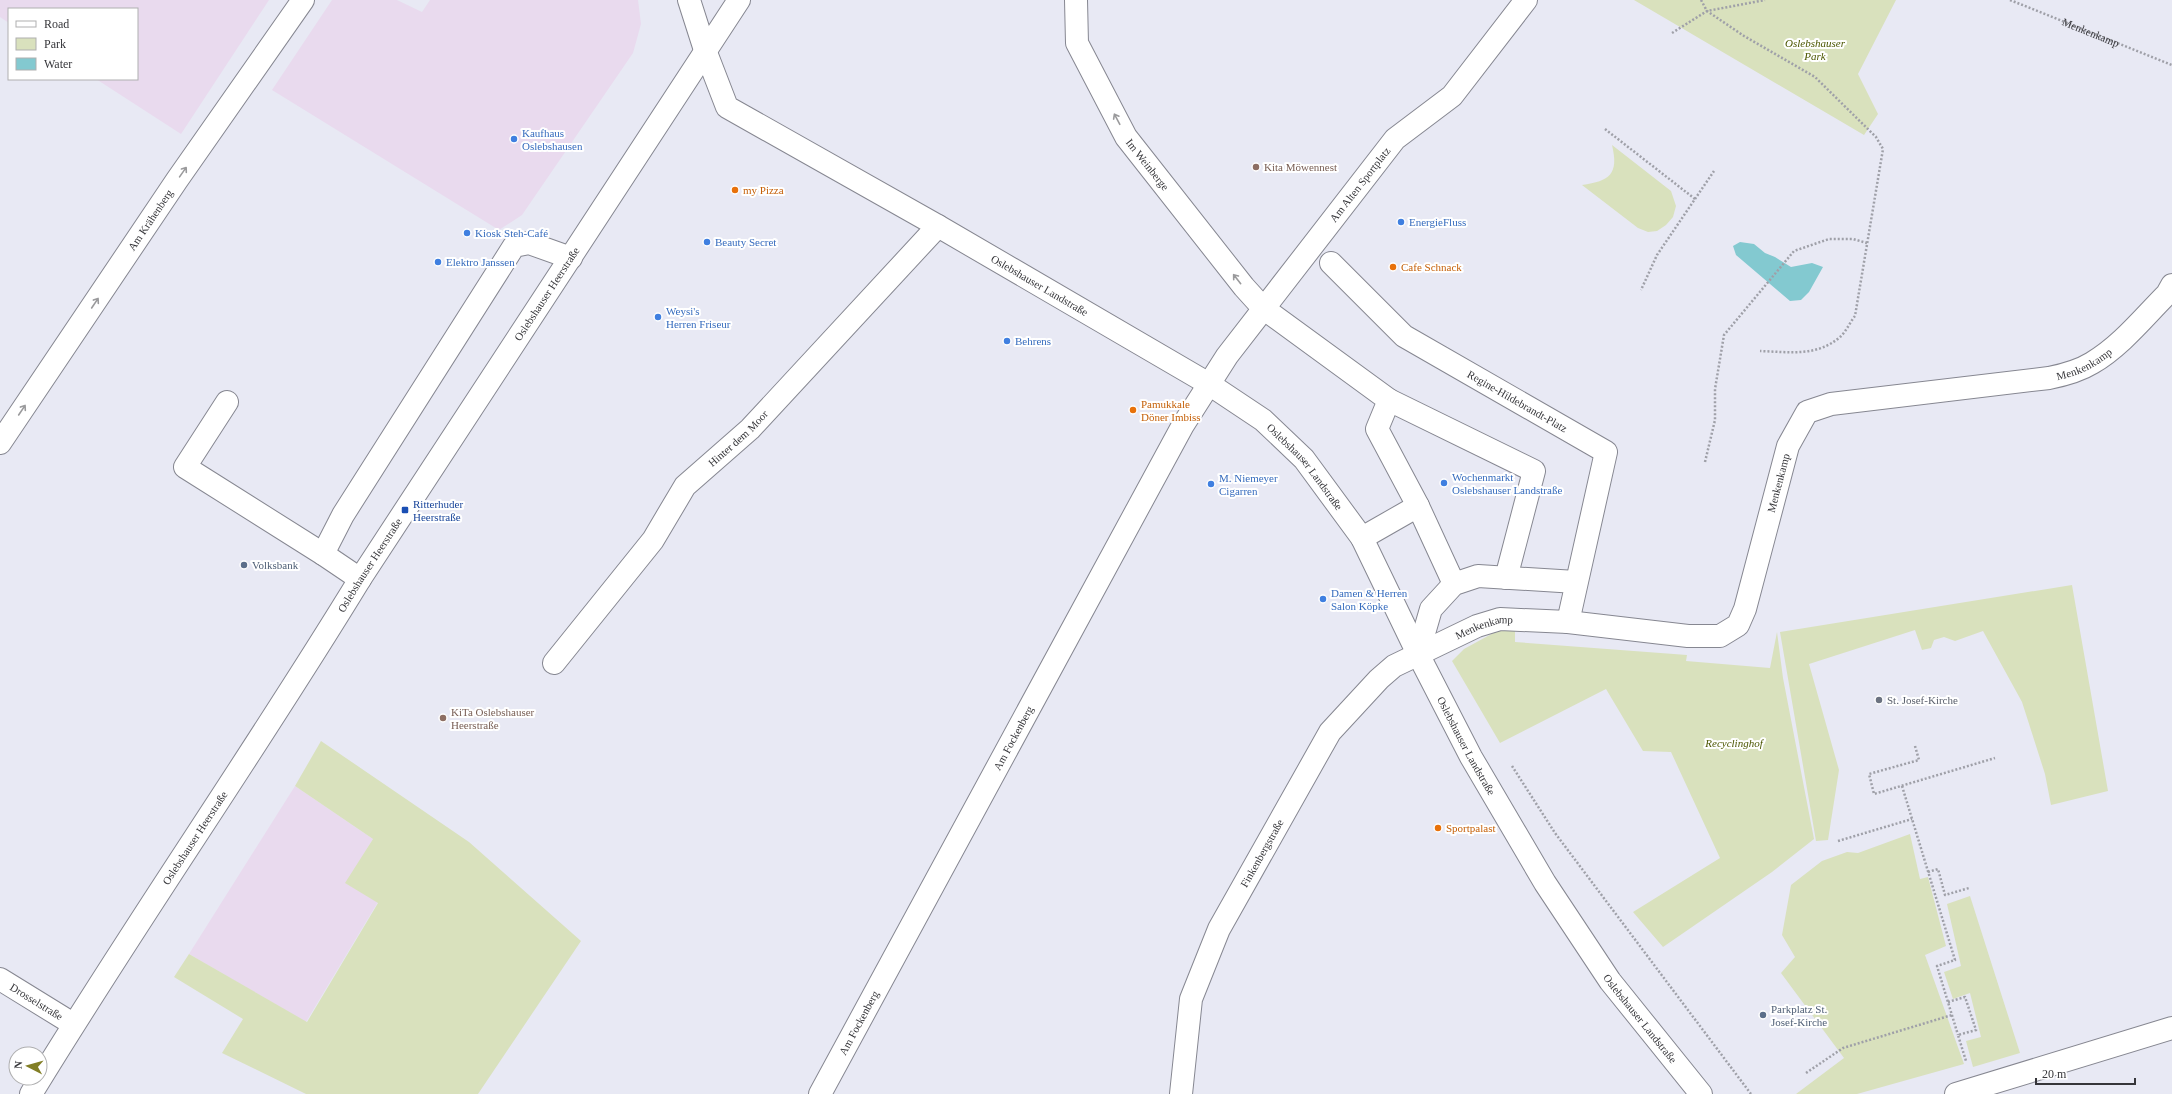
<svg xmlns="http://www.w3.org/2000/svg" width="2172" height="1094" font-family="'Times New Roman',serif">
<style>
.commercial{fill:#e9daee}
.green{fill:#d9e1bd}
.water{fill:#83c9d0}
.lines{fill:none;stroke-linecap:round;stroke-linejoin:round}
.minor-casing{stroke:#868791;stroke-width:24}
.major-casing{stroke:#868791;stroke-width:24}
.path{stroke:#9fa0a8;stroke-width:2.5;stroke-dasharray:2 2;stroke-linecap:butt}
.minor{stroke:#fff;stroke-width:22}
.major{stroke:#fff;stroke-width:22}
.oneway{stroke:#9a9a9c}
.shop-dot{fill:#3f7fe0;stroke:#fff;stroke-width:1.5}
.education-dot{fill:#8d6e63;stroke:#fff;stroke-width:1.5}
.food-dot{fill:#e8710a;stroke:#fff;stroke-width:1.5}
.transit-dot{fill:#1a4fb4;stroke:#fff;stroke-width:1.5}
.service-dot{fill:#5c6f8a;stroke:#fff;stroke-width:1.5}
.worship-dot{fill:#6b7280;stroke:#fff;stroke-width:1.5}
.labels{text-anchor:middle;stroke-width:4;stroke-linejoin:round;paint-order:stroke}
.street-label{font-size:11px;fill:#36363a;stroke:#fff}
.park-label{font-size:11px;font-style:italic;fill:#4b5600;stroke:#fff}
.shop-label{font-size:11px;fill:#366cbe;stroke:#fff;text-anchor:start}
.education-label{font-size:11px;fill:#785e54;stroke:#fff;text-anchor:start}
.food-label{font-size:11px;fill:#c56008;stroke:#fff;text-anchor:start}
.transit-label{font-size:11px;fill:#164399;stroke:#fff;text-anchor:start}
.service-label{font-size:11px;fill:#4e5e75;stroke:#fff;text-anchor:start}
.worship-label{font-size:11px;fill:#5b616d;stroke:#fff;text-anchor:start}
</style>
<rect width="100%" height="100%" fill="#e8e9f4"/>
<!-- commercial -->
<g class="commercial">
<path d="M0 0H269L181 134 96 79H137V9H9V23L0 17Z"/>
<path d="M332 0H397L422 12 430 0H638L641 24 633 53 522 215 499 230 272 90Z"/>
<path d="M295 786 373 839 346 883 378 902 306 1022 189 954Z"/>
</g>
<!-- green -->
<g class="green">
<path d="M1634 0H1896L1858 74 1878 114 1864 135Z"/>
<path d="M1612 145 1671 191 1676 206 1673 217 1666 225 1657 231 1648 232 1638 228 1582 185C1610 181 1619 174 1612 145Z"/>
<path d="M2072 585 2108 791 2051 805 2045 774 2022 702 1983 631 1955 641 1944 637 1934 640 1931 648 1922 650 1915 630 1809 664 1839 770 1828 840 1816 841 1780 632Z"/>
<path d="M1515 630V642L1687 655 1686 661 1770 668 1777 632 1783 678 1814 839 1772 872 1663 947 1633 912 1720 858 1671 752 1643 751 1606 689 1500 743 1452 661 1464 649 1497 631Z"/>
<path d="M321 741 469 842 581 941 478 1094H306L222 1053 243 1019 174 977 189 954 307 1022 378 903 345 883 373 839 295 786Z"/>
<path d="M1910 834 1920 879 1928 877 1946 946 1925 955 1964 1064 1857 1094H1796L1844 1058 1781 973 1795 957 1782 935 1791 885 1822 861 1847 852 1858 853Z"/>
<path d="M1970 896 2020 1053 1973 1067 1966 1041 1981 1037 1970 993 1953 999 1944 972 1961 966 1947 904Z"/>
</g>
<!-- water -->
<path class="water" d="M1740 242 1754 244 1765 253 1775 257 1791 267 1812 263 1823 267 1809 292 1801 300 1790 301 1736 255 1733 246Z"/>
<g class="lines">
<!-- minor casing -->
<g class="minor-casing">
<g id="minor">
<path id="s2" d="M1076 0 1077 43 1126 137 1244 287 1263 308 1389 400 1377 429 1418 506 1454 584"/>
<path id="s3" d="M705 50 727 107 938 226 1209 384 1263 420 1304 459 1362 538 1418 654 1471 757 1545 883 1610 981 1701 1094"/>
<path id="s4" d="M1331 263 1404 336 1606 452 1568 622"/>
<path d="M1389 400 1534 471 1506 578"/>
<path d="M227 402 185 467 323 554"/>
<path id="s5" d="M0 443 177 180 303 0"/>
<path d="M1362 538 1418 506"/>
<path d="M360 579 323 554 343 515 514 246 529 243 571 258"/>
<path d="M1418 654 1431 609 1454 584 1478 576 1576 582"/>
<path id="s6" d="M554 663 653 540 685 486 750 429 938 226"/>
<path id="s7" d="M0 979 73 1024"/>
<path id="s8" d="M820 1094 1183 425 1227 356 1395 139 1452 96 1526 0"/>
<path id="s9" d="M1181 1094 1191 999 1219 929 1330 732 1379 679 1394 666 1477 626 1500 619 1568 622 1688 636H1720L1738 625 1745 609 1788 446 1807 412 1831 404 2049 378C2064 375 2079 371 2092 363 2121 346 2144 317 2167 294L2172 285"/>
<path d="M1956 1094 2172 1028"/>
</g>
</g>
<!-- major casing -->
<g class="major-casing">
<g id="major">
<path d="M689 0 705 50"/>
<path id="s10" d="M31 1094C137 920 254 753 360 579L739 0"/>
</g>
</g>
<!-- path -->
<g class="path">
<path d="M1701 0 1707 11 1744 36 1815 77 1876 137 1883 149 1855 316C1850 322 1846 332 1840 337 1817 357 1789 352 1760 351"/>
<path id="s1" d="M2010 0 2172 65"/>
<path d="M1672 33 1707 11 1765 0"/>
<path d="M1605 129 1695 199 1657 255 1641 290"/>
<path d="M1695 199 1714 171"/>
<path d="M1705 462 1715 420V389L1724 335 1794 251 1829 239H1853L1867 243"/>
<path d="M1915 746 1919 760 1869 774 1874 794 1995 758"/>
<path d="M1512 766 1555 833 1751 1094"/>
<path d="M1902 786 1955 960 1937 966 1958 1035"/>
<path d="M1838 841 1912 819"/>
<path d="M1928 872 1938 869 1945 895 1969 888"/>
<path d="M1948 1002 1965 997 1976 1030 1958 1035 1966 1061"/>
<path d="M1806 1073 1843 1048 1952 1015"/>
</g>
<!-- minor -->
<use href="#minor" class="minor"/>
<!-- major -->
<use href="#major" class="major"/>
</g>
<!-- one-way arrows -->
<defs><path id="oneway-shaft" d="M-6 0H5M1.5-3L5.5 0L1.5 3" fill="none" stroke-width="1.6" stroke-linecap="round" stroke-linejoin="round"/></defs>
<g class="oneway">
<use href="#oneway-shaft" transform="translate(1117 119) rotate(-118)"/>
<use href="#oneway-shaft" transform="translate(183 172) rotate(-55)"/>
<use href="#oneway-shaft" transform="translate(1237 279) rotate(-128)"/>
<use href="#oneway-shaft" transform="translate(95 303) rotate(-56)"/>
<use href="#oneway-shaft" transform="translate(22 410) rotate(-56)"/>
</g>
<!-- markers -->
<g class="shop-dot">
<circle cx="514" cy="139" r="4"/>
<circle cx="1401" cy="222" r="4"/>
<circle cx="467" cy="233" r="4"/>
<circle cx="707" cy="242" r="4"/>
<circle cx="438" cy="262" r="4"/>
<circle cx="658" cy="317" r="4"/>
<circle cx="1007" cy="341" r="4"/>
<circle cx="1444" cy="483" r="4"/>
<circle cx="1211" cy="484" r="4"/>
<circle cx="1323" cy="599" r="4"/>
</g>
<g class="education-dot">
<circle cx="1256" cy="167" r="4"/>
<circle cx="443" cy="718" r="4"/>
</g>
<g class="food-dot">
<circle cx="735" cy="190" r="4"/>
<circle cx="1393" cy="267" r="4"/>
<circle cx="1133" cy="410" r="4"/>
<circle cx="1438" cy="828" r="4"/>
</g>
<rect class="transit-dot" x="401" y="506" width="8" height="8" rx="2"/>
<g class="service-dot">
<circle cx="244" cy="565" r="4"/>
<circle cx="1763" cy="1015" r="4"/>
</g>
<circle class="worship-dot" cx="1879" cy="700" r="4"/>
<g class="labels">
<!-- street labels -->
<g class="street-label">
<text dy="4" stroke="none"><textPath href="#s1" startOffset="87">Menkenkamp</textPath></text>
<text dy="4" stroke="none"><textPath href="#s2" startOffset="184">Im Weinberge</textPath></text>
<text dy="4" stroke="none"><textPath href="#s8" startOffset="1060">Am Alten Sportplatz</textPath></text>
<text dy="4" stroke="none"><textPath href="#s5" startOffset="269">Am Krähenberg</textPath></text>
<text dy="4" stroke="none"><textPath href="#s3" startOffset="421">Oslebshauser Landstraße</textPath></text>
<text dy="4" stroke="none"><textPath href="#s10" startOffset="952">Oslebshauser Heerstraße</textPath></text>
<text dy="4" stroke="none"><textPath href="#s9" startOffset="1355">Menkenkamp</textPath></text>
<text dy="4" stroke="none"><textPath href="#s4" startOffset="234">Regine-Hildebrandt-Platz</textPath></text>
<text dy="4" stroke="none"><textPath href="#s6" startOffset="292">Hinter dem Moor</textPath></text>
<text dy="4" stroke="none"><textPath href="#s3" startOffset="745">Oslebshauser Landstraße</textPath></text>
<text dy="4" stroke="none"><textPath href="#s9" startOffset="995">Menkenkamp</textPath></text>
<text dy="4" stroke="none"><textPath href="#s10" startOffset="628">Oslebshauser Heerstraße</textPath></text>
<text dy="4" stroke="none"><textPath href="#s9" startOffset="588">Menkenkamp</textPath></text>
<text dy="4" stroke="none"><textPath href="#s8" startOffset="405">Am Fockenberg</textPath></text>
<text dy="4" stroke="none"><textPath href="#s3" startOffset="1069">Oslebshauser Landstraße</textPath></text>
<text dy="4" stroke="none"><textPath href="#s10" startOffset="304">Oslebshauser Heerstraße</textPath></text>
<text dy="4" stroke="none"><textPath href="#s9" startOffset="258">Finkenbergstraße</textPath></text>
<text dy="4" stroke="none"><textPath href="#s7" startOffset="43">Drosselstraße</textPath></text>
<text dy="4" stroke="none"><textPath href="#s3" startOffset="1393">Oslebshauser Landstraße</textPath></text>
<text dy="4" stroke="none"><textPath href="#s8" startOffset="81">Am Fockenberg</textPath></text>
</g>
<!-- park labels -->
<g class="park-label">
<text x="1815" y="47">Oslebshauser<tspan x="1815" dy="13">Park</tspan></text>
<text x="1734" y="747">Recyclinghof</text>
</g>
<!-- shop labels -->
<g class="shop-label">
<text x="522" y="137">Kaufhaus<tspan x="522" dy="13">Oslebshausen</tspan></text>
<text x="1409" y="226">EnergieFluss</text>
<text x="475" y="237">Kiosk Steh-Café</text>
<text x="715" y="246">Beauty Secret</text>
<text x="446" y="266">Elektro Janssen</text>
<text x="666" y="315">Weysi's<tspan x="666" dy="13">Herren Friseur</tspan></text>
<text x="1015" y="345">Behrens</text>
<text x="1452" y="481">Wochenmarkt<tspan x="1452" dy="13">Oslebshauser Landstraße</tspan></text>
<text x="1219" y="482">M. Niemeyer<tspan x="1219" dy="13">Cigarren</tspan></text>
<text x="1331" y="597">Damen &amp; Herren<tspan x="1331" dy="13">Salon Köpke</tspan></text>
</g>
<!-- education labels -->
<g class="education-label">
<text x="1264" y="171">Kita Möwennest</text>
<text x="451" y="716">KiTa Oslebshauser<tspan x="451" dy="13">Heerstraße</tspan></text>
</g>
<!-- food labels -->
<g class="food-label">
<text x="743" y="194">my Pizza</text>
<text x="1401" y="271">Cafe Schnack</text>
<text x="1141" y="408">Pamukkale<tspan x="1141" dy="13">Döner Imbiss</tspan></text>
<text x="1446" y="832">Sportpalast</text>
</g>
<!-- transit labels -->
<g class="transit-label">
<text x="413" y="508">Ritterhuder<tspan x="413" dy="13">Heerstraße</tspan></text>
</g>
<!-- service labels -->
<g class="service-label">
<text x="252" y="569">Volksbank</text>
<text x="1771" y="1013">Parkplatz St.<tspan x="1771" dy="13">Josef-Kirche</tspan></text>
</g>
<!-- worship labels -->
<g class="worship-label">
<text x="1887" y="704">St. Josef-Kirche</text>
</g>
</g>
<!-- legend -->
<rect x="8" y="8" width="130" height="72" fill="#ffffff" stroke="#afafb0"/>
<rect x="16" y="21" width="20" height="6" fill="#ffffff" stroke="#afafb0"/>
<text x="44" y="28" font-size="12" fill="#36363a">Road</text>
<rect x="16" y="38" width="20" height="12" fill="#d9e1bd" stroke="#afafb0"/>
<text x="44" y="48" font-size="12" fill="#36363a">Park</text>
<rect x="16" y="58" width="20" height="12" fill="#83c9d0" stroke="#afafb0"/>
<text x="44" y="68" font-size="12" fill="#36363a">Water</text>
<!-- north arrow -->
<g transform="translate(28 1066) rotate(276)"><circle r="19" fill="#ffffff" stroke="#afafb0"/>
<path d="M0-3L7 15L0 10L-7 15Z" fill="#827e25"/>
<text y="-6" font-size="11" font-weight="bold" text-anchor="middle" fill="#36363a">N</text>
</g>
<!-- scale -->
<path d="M2036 1078v6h99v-6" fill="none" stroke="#36363a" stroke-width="2"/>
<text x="2042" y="1078" font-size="12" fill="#36363a" stroke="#ffffff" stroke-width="3" paint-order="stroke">20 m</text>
</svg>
